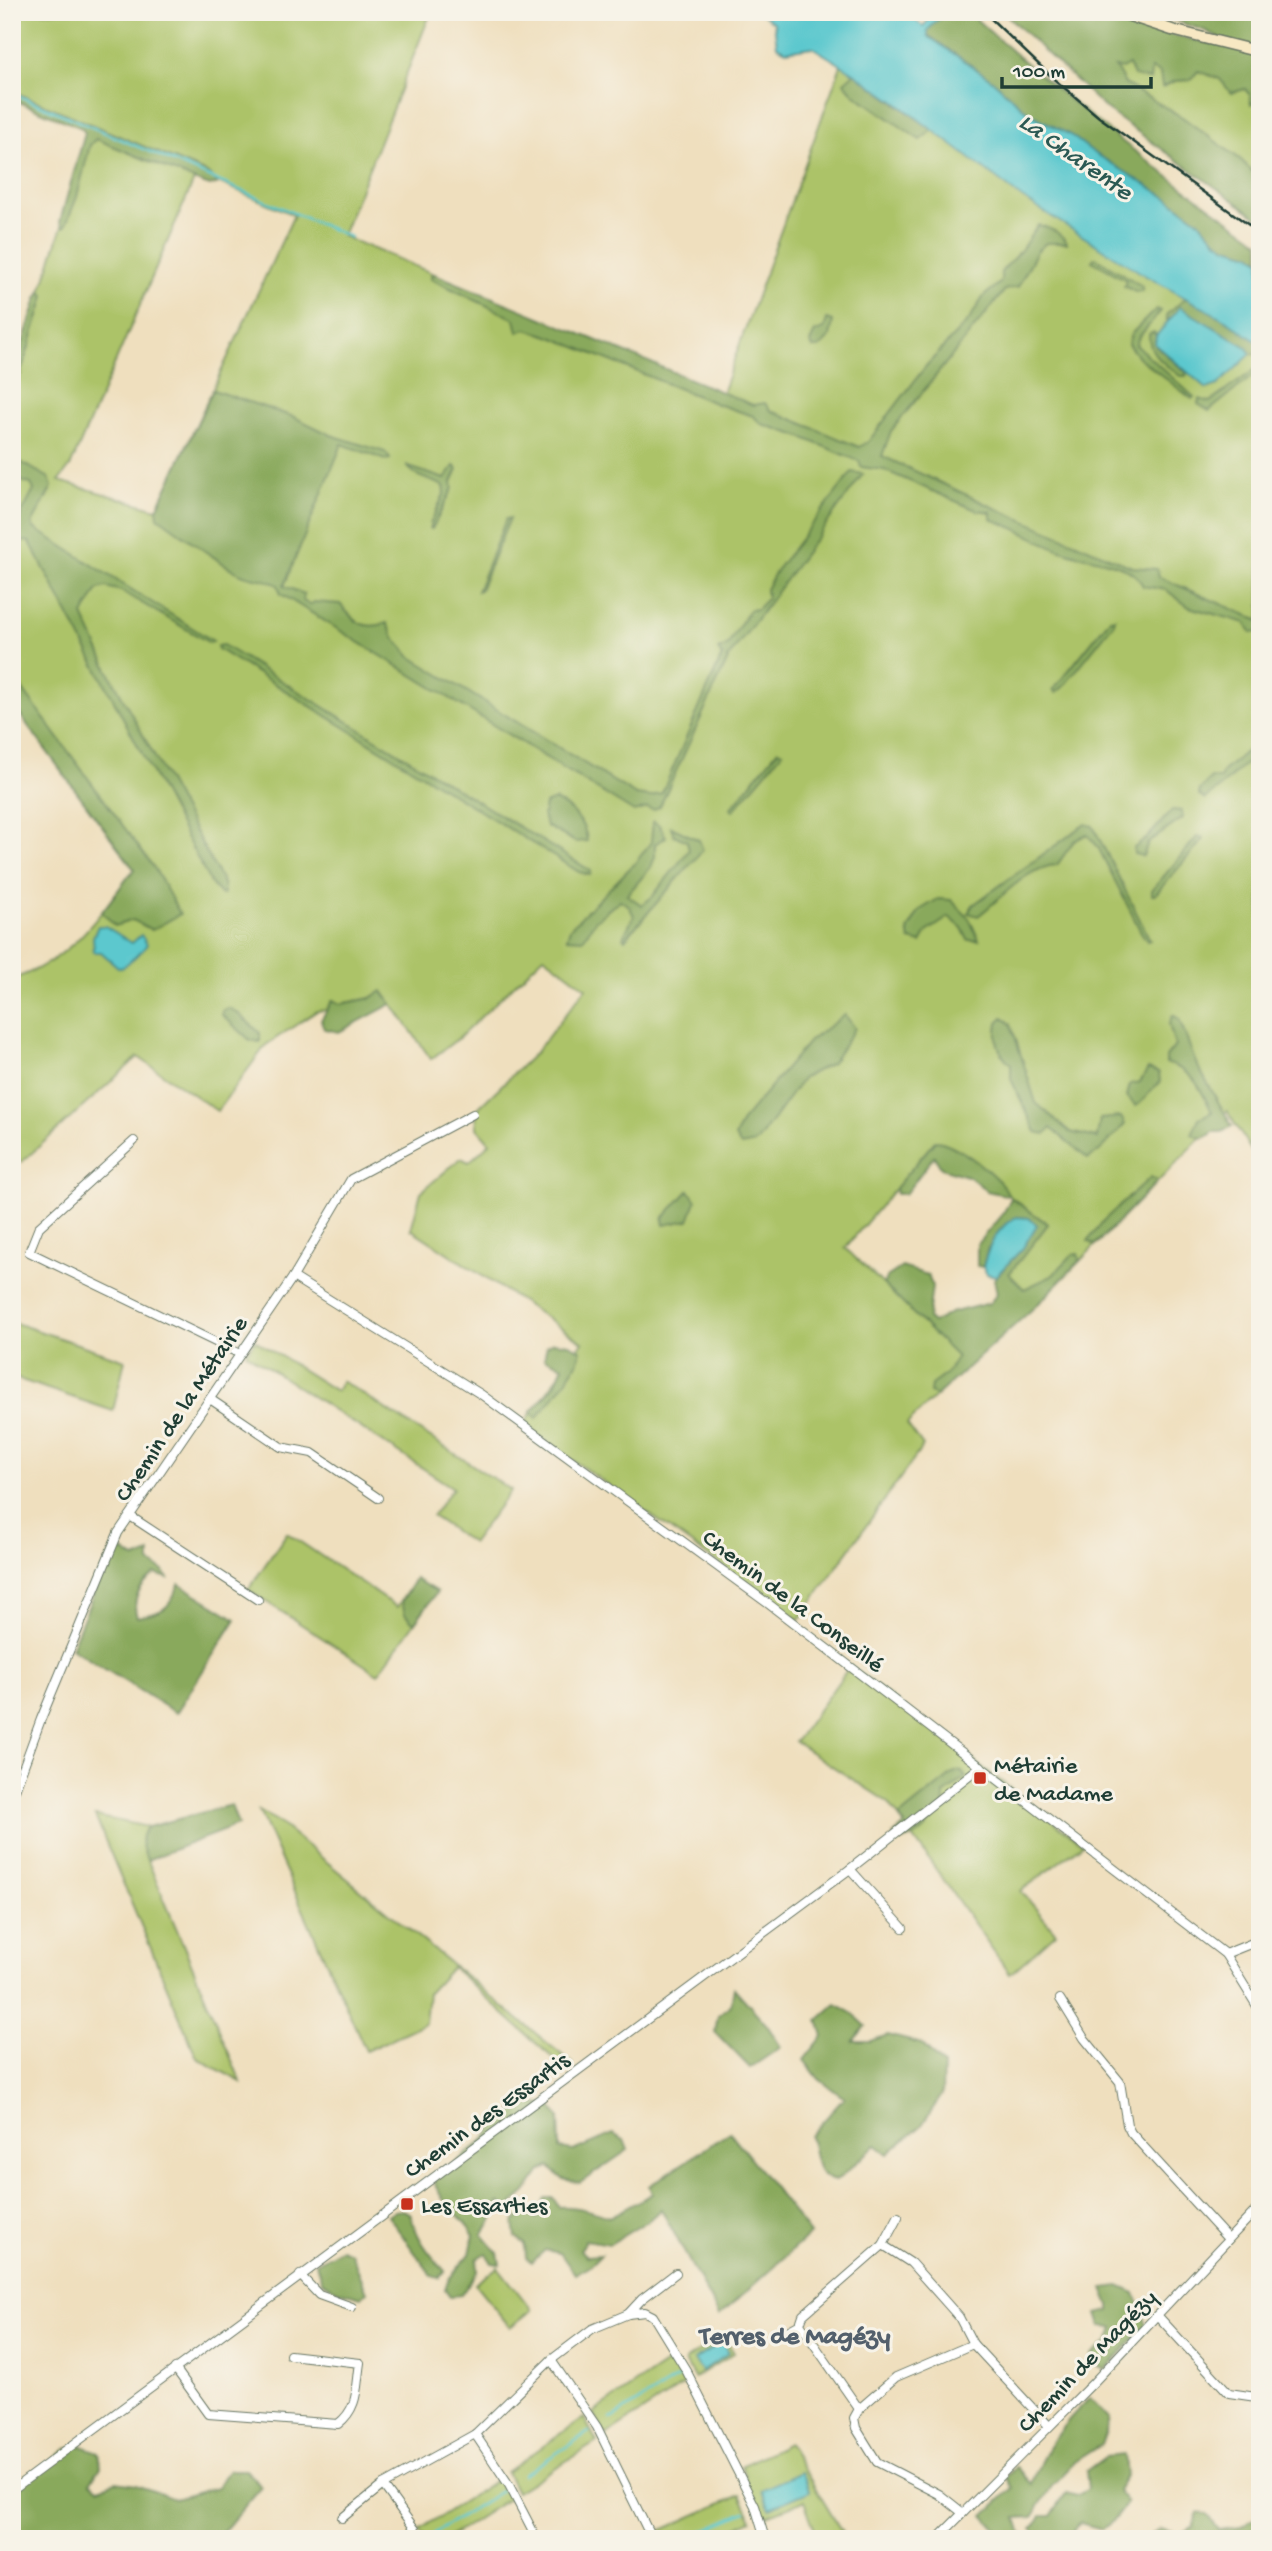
<svg xmlns="http://www.w3.org/2000/svg" width="1272" height="2551" font-family="'Gochi Hand',sans-serif">
<style>
.green{fill:#acc367;stroke:#66804e;stroke-width:2;fill-rule:evenodd}
.forest{fill:#89a95c;stroke:#547348;stroke-width:2}
.water{fill:#5bc8ce;stroke:#3d8281;stroke-width:2}
.lines{fill:none;stroke-linecap:round;stroke-linejoin:round}
.stream{stroke:#5bc8ce;stroke-width:2.5}
.minor-casing{stroke:#687664;stroke-width:10}
.secondary-casing{stroke:#687664;stroke-width:13}
.minor{stroke:#fff;stroke-width:8}
.secondary{stroke:#f7e8c3;stroke-width:10}
.rail{stroke:#1f3d34;stroke-width:2.5}
.poi-dot{fill:#c8321e;stroke:#f7f3e8;stroke-width:2.5}
.labels{text-anchor:middle;stroke-width:6;stroke-linejoin:round;paint-order:stroke}
.street-label{font-size:24px;fill:#1f3d34;stroke:#f7f3e8}
.poi-label{font-size:24px;fill:#1f3d34;stroke:#f7f3e8;text-anchor:start}
.water-label{font-size:26px;font-style:italic;fill:#2b5953;stroke:#f7f3e8}
.neighbourhood-label{font-size:26px;font-weight:bold;fill:#53606c;stroke:#f7f3e8}
</style>
<rect width="100%" height="100%" fill="#f7f3e8"/>
<filter id="ink" filterUnits="userSpaceOnUse"><feTurbulence type="fractalNoise" baseFrequency=".0143" numOctaves="2"/><feDisplacementMap in="SourceGraphic" scale="14" xChannelSelector="R" yChannelSelector="G"/><feConvolveMatrix kernelMatrix="1 2 1 2 8 2 1 2 1" color-interpolation-filters="sRGB"/></filter>
<filter id="wash" filterUnits="userSpaceOnUse"><feTurbulence type="fractalNoise" baseFrequency=".00686" numOctaves="4" result="noise"/><feDisplacementMap in="SourceGraphic" scale="28" xChannelSelector="R" yChannelSelector="G"/><feGaussianBlur stdDeviation="1.57" result="paint"/><feColorMatrix in="noise" values="0 0 0 0 0 0 0 0 0 0 0 0 0 0 0 0 0 1.4 0 .05"/><feComposite in="paint" operator="in"/></filter>
<g filter="url(#wash)">
<rect width="100%" height="100%" fill="#efdfbe"/>
<!-- green -->
<g class="green">
<path d="M12 12H431L342 236 722 393 841 65 898 69 1260 298V1165L1227 1111 1038 1304 1009 1274 1048 1224 934 1142 845 1248 968 1365 907 1424 923 1446 799 1620 523 1425 583 1342 411 1229 421 1192 461 1158 469 1162 490 1143 477 1128 476 1110 536 1052 586 988 544 956 460 1037 431 1059 383 991 371 998 340 1004 333 1000 326 1010 317 1011 266 1045 217 1111 138 1057 22 1162 12 1159V979C73 960 97 917 134 869L12 704V383L93 129 12 94ZM197 173 294 215 157 509 59 481 71 465Z"/>
<path d="M1129 64 1150 79 1151 69 1160 73 1163 87 1175 81 1190 80 1198 71 1220 79 1231 93 1245 89 1250 95 1251 104 1260 102V179L1241 160 1182 117 1125 84 1114 66Z"/>
<path d="M12 1322 125 1360 113 1411 12 1377Z"/>
<path d="M255 1340 336 1391 342 1381 511 1490 472 1543 432 1516 453 1488 246 1353Z"/>
<path d="M287 1533 397 1607 415 1579 437 1592 378 1674 248 1590Z"/>
<path d="M850 1666 1083 1844 1021 1891 1056 1933 1010 1974 889 1803 795 1742Z"/>
<path d="M259 1811 277 1821 573 2064 566 2070 452 1967 428 1993 425 2023 366 2051Z"/>
<path d="M95 1816 148 1827C138 1836 141 1843 145 1854L241 2082 197 2058Z"/>
<path d="M498 2267 532 2310 510 2327 475 2284Z"/>
<path d="M723 2335 734 2353 694 2378 685 2361Z"/>
<path d="M671 2360 685 2384 606 2435 593 2413Z"/>
<path d="M584 2418 597 2442 516 2492 506 2472Z"/>
<path d="M788 2443 842 2532 823 2538 820 2532 816 2533 804 2501 762 2517 743 2478 746 2476 741 2466Z"/>
<path d="M499 2478 509 2498 446 2539H424L419 2530Z"/>
<path d="M740 2495 752 2520 710 2539H657L655 2533Z"/>
</g>
<!-- forest -->
<g class="forest">
<path d="M934 12H968C1060 96 1157 171 1260 242V260L1251 254 1227 247 1216 240 1199 221 1169 199 1093 152 1072 136 1029 113 992 80 928 35 923 27Z"/>
<path d="M1003 12H1079L1092 18 1213 44 1221 39 1206 31 1149 12H1260V46L1251 53 1260 55V102L1251 104 1250 95 1245 89 1231 93 1220 79 1198 71 1190 80 1175 81 1162 87 1160 73 1151 69 1150 80 1134 76 1129 65 1122 69 1115 67 1125 84 1182 117 1241 160 1260 179V219L1107 110Z"/>
<path d="M854 73 933 130 920 140 854 94 844 82Z"/>
<path d="M12 91 207 173 216 181 217 184 210 186 201 183 96 139 90 145 77 197 65 227 62 226 60 221 85 133 82 128 12 99Z"/>
<path d="M1038 225C1049 227 1062 233 1067 243H1046L1037 251 1018 287 1005 290 891 431 882 456 993 507 1132 567 1157 569 1159 577 1260 621V633L1251 632 1246 623 1189 607 1166 590 1143 586C1130 559 1086 560 1061 550 1037 541 1016 527 991 519V512L976 510 884 470 861 467 859 461 799 436 762 424 753 416 717 404 549 336 526 329 518 332 515 319 431 279V275L435 274 753 405 765 403 770 410 859 447 868 442 926 366 969 320 984 296 1001 282V272L1021 250Z"/>
<path d="M1095 257 1142 286V291L1135 292 1124 286 1126 280 1092 261Z"/>
<path d="M41 291 45 295 44 300 12 400V376L37 299Z"/>
<path d="M1186 298 1229 322 1260 344V355L1251 354 1245 346 1180 308 1167 321 1166 315Z"/>
<path d="M1156 309 1161 311 1139 337 1136 345 1194 397 1192 399 1138 357 1128 344 1131 334Z"/>
<path d="M827 319 833 321 830 337 819 348H813L810 342 815 332 824 329Z"/>
<path d="M1154 332 1156 336 1155 345 1186 372V376H1180C1165 364 1148 355 1149 334Z"/>
<path d="M1260 366V374L1250 378 1209 411 1198 404 1199 399 1210 402Z"/>
<path d="M213 390 294 417 331 435 385 452 390 459 386 460 342 444 284 586 304 594 303 601 310 605 314 602 340 604C355 622 363 631 387 623L395 639 411 657 636 795 651 797 662 793 722 656 718 650 727 646 749 610 757 609 767 599 766 589 776 571 852 472 863 474 729 657 660 806 653 810 647 808 634 812 281 594 278 585C265 577 251 580 237 572 209 556 184 535 158 517L157 509Z"/>
<path d="M12 457 49 478 52 487 32 524 34 528 213 641 210 643 121 591 106 587 98 589 83 615 110 674 223 883 224 894 221 895 211 884 30 542 23 541 12 560V532L34 490 31 484 12 478Z"/>
<path d="M406 466 445 479 454 466 458 469 452 482 453 488 432 529H430V524L445 492 444 486 418 476Z"/>
<path d="M510 518 480 590 477 591 506 519Z"/>
<path d="M1115 618 1114 623 1063 687 1056 693 1053 690 1110 619Z"/>
<path d="M223 645 591 871 590 875 579 872 218 649 217 646Z"/>
<path d="M12 675 155 869 180 914 152 930 133 920 115 926 102 912 134 869 12 704Z"/>
<path d="M1260 740V752C1240 766 1225 786 1205 799L1199 795 1200 790 1211 778 1220 779 1223 771Z"/>
<path d="M778 750 783 752 733 811 730 809Z"/>
<path d="M555 800C571 808 586 823 587 841L575 842 546 826 543 815 545 804Z"/>
<path d="M1172 810 1181 811 1183 818 1148 843 1143 856 1134 854V848L1147 838Z"/>
<path d="M653 821 660 826 666 837 655 844V857L651 867 627 895 642 905 652 897 689 850 687 841 674 835 671 827 699 840 703 850 625 939 623 937 634 916 629 906 620 900 595 921 583 939 567 938 570 928 636 862 651 842Z"/>
<path d="M1085 824 1093 826 1150 940 1147 941 1141 932 1098 847 1087 834 1074 841 1057 865C1026 867 1002 898 978 916L968 913 973 905Z"/>
<path d="M1198 836 1203 838 1201 842 1155 895H1152V890Z"/>
<path d="M938 899 951 900 969 918 979 940H968L962 928 949 917 927 932 921 943 910 940 908 930 920 910Z"/>
<path d="M382 991 392 1004 339 1032 324 1029 321 1020 333 1000 341 1004 371 998Z"/>
<path d="M229 1008 238 1013 260 1033V1042L250 1040 222 1015 223 1010Z"/>
<path d="M845 1015 855 1028 832 1063 803 1078 756 1143 741 1146 735 1137 742 1121 809 1041Z"/>
<path d="M1173 1015 1179 1019 1196 1063 1232 1126 1222 1132H1213C1205 1140 1200 1139 1192 1134L1199 1118 1212 1112C1199 1086 1195 1072 1166 1063V1057L1175 1046 1169 1024Z"/>
<path d="M1003 1017 1011 1024 1036 1103 1070 1132 1097 1138 1100 1119 1121 1117 1125 1124 1102 1149 1088 1159 1051 1128 1045 1134 1036 1132 1011 1079V1064C997 1052 995 1040 998 1022Z"/>
<path d="M1148 1069 1159 1073 1160 1082C1150 1089 1146 1100 1136 1106L1127 1097 1130 1084 1140 1082Z"/>
<path d="M935 1141C954 1141 1003 1178 1009 1196L987 1191 970 1177 941 1168 934 1156 905 1194H896L895 1188Z"/>
<path d="M1151 1177 1156 1180V1183L1095 1245 1088 1241 1104 1220Z"/>
<path d="M689 1190 696 1201 689 1220 664 1225 663 1218Z"/>
<path d="M1011 1198 1048 1224 1009 1274 1024 1289 1052 1276 1072 1255 1078 1254 1080 1260 1038 1304 936 1396 930 1393 931 1385 946 1374 957 1357 883 1284 887 1277 902 1267 928 1275 932 1286 928 1319 933 1323 950 1313 990 1303 997 1293 994 1279 1023 1248 1037 1225 1029 1218 1016 1217 988 1248 983 1267 977 1266V1244L1004 1212Z"/>
<path d="M553 1342 569 1344 581 1350C578 1372 550 1400 537 1418L531 1412 555 1385 563 1366 544 1358 547 1345Z"/>
<path d="M112 1549 122 1550 135 1559 150 1553V1563L164 1571 168 1578 155 1574C141 1585 131 1600 137 1617 163 1613 170 1609 179 1584L236 1619 176 1713 71 1648Z"/>
<path d="M415 1579 437 1592 414 1623 405 1614 402 1601Z"/>
<path d="M961 1771 966 1777 944 1795 945 1805C930 1821 922 1839 899 1841L893 1835 905 1825 899 1817 955 1772Z"/>
<path d="M231 1805 238 1825 147 1860C142 1847 137 1837 148 1827Z"/>
<path d="M734 1988 767 2025 781 2047 750 2068 715 2032 718 2015 731 2005Z"/>
<path d="M836 2004 853 2014 866 2026 853 2041H870L888 2035 922 2044 943 2066 942 2095 921 2126 888 2154 876 2145 836 2181C813 2177 816 2155 810 2136L844 2098 819 2079 804 2060 823 2036 818 2020Z"/>
<path d="M526 2102 552 2107 559 2117 560 2149 574 2151 613 2134 624 2140 628 2150 580 2183 563 2179 549 2167 541 2171 526 2192 508 2208 499 2203 491 2223 482 2234 498 2253 500 2264 492 2263 486 2253 477 2258 478 2270 461 2295 450 2296 445 2289 448 2280 470 2254 474 2235C463 2216 440 2203 434 2181L488 2136 496 2123Z"/>
<path d="M730 2132 810 2234 719 2316 661 2209 649 2220 610 2244 585 2240 580 2250 586 2256 601 2255 591 2265 575 2274 560 2253 545 2250 532 2262 526 2258 525 2244 516 2237 514 2222 523 2213 538 2218 545 2198H553L559 2207C573 2205 596 2212 609 2217L652 2194 649 2186Z"/>
<path d="M403 2210 410 2213C416 2237 428 2253 445 2271L439 2278 432 2276 388 2216 395 2211Z"/>
<path d="M341 2249 351 2253 367 2292 361 2297 339 2291 322 2282 316 2263Z"/>
<path d="M1119 2286 1135 2293 1147 2325 1105 2370 1093 2364 1091 2355 1109 2341 1114 2327 1101 2326 1097 2314 1110 2311V2305L1103 2288Z"/>
<path d="M1090 2398 1110 2419 1101 2445 1075 2462 1052 2486 1032 2517 1017 2518 1022 2534 1017 2539C1002 2539 993 2526 984 2515L1013 2488 1006 2477 1016 2467 1032 2484C1042 2451 1065 2421 1090 2398Z"/>
<path d="M82 2446 99 2452 101 2467 90 2482 99 2488 116 2482 137 2485 175 2499 217 2487 229 2470H246L261 2487 217 2539H12V2490L68 2448Z"/>
<path d="M1124 2455 1126 2476 1117 2490 1127 2503 1112 2522 1102 2529 1080 2523 1068 2539H1041L1032 2529 1041 2516H1051L1066 2493 1077 2496 1088 2489 1086 2471 1105 2457Z"/>
<path d="M1198 2513 1208 2515 1219 2530 1241 2527 1260 2515V2539H1151V2535L1161 2529 1179 2534 1193 2527Z"/>
</g>
<!-- water -->
<g class="water">
<path d="M759 12H904L923 26 938 12H945L928 30V36L992 80 1029 113 1072 136 1093 152 1169 199 1199 221 1216 240 1227 247 1251 254 1260 260V344L1229 322 1146 276 1022 198 897 103 854 73 812 47 786 51 777 46 774 23Z"/>
<path d="M1180 307 1245 346 1251 354 1218 385 1207 389 1155 344 1156 336Z"/>
<path d="M98 926H105L132 943 141 935 147 944 143 950 122 968 118 967 101 952H94L93 937Z"/>
<path d="M1016 1217 1029 1218 1037 1225 1023 1248 996 1276 987 1274 983 1267C988 1246 997 1227 1016 1217Z"/>
<path d="M722 2342 729 2353 702 2371 694 2360Z"/>
<path d="M801 2472 810 2491 770 2508 761 2490Z"/>
</g>
<g class="lines">
<!-- stream -->
<g class="stream">
<path d="M928 23 937 12"/>
<path d="M12 93 350 237"/>
<path d="M611 2419 679 2377"/>
<path d="M523 2475 589 2432"/>
<path d="M434 2534 501 2491"/>
<path d="M684 2539 745 2512"/>
</g>
</g>
</g>
<g filter="url(#ink)">
<g class="lines">
<!-- minor casing -->
<g class="minor-casing">
<g id="minor">
<path d="M134 1141 39 1227 29 1252 240 1354"/>
<path d="M293 1277 482 1395 770 1605 1225 1954 1260 2011"/>
<path d="M210 1399 281 1447 312 1453 378 1498"/>
<path d="M130 1516 258 1600"/>
<path d="M12 1798 41 1719 118 1533 293 1277 351 1179 473 1114"/>
<path d="M850 1869 903 1928"/>
<path d="M1225 1954 1260 1940"/>
<path d="M1060 1999 1084 2038 1120 2082 1127 2125 1131 2133 1228 2239"/>
<path d="M883 2245 898 2217"/>
<path d="M300 2275 319 2295 352 2307"/>
<path d="M628 2314 642 2299 676 2273"/>
<path d="M1157 2315 1229 2393 1256 2397 1260 2395"/>
<path d="M782 2334 800 2324"/>
<path d="M551 2360 597 2427 652 2539"/>
<path d="M175 2368 208 2414 338 2424C359 2408 356 2387 360 2363L290 2355"/>
<path d="M859 2409 800 2324 803 2315 883 2245 911 2263 959 2317 973 2344"/>
<path d="M475 2434 509 2485 537 2539"/>
<path d="M383 2485 422 2539"/>
<path d="M12 2490 850 1869 981 1766"/>
<path d="M963 2513 939 2494 877 2462 856 2428 854 2418 859 2409 896 2377 973 2344 1049 2426"/>
<path d="M342 2518 383 2485 475 2434 551 2360 592 2329 628 2314 645 2312 653 2316 686 2370 755 2506 765 2539"/>
<path d="M937 2539 1093 2383 1260 2206"/>
</g>
</g>
<!-- secondary casing -->
<g class="secondary-casing">
<path id="secondary" d="M1118 12 1172 30 1260 52"/>
</g>
<!-- minor -->
<use href="#minor" class="minor"/>
<!-- secondary -->
<use href="#secondary" class="secondary"/>
<!-- rail -->
<path class="rail" d="M984 12 1055 80 1099 117 1260 233"/>
</g>
</g>
<!-- markers -->
<g class="poi-dot">
<rect x="973" y="1771" width="14" height="14" rx="3.5"/>
<rect x="400" y="2197" width="14" height="14" rx="3.5"/>
</g>
<g class="labels">
<!-- street labels -->
<g class="street-label">
<text transform="translate(180 1408) rotate(-56)" y="8">Chemin de la Métairie</text>
<text transform="translate(794 1600) rotate(37)" y="8">Chemin de la Conseillé</text>
<text transform="translate(486 2114) rotate(-36)" y="8">Chemin des Essartis</text>
<text transform="translate(1086 2360) rotate(-46)" y="8">Chemin de Magézy</text>
</g>
<!-- poi labels -->
<g class="poi-label">
<text x="994" y="1772">Métairie<tspan x="994" dy="28">de Madame</tspan></text>
<text x="421" y="2212">Les Essarties</text>
</g>
<!-- water labels -->
<g class="water-label">
<text transform="translate(1077 155) rotate(35)" y="9">La Charente</text>
</g>
<!-- neighbourhood labels -->
<g class="neighbourhood-label">
<text x="795" y="2343">Terres de Magézy</text>
</g>
</g>
<!-- margin -->
<rect width="1272" height="2551" fill="none" stroke="#f7f3e8" stroke-width="42"/>
<!-- scale -->
<path d="M1002 77v10h149v-10" fill="none" stroke="#1f3d34" stroke-width="3.5"/>
<text x="1013" y="77" font-size="21" fill="#1f3d34" stroke="#f7f3e8" stroke-width="5" paint-order="stroke">100 m</text>
</svg>
